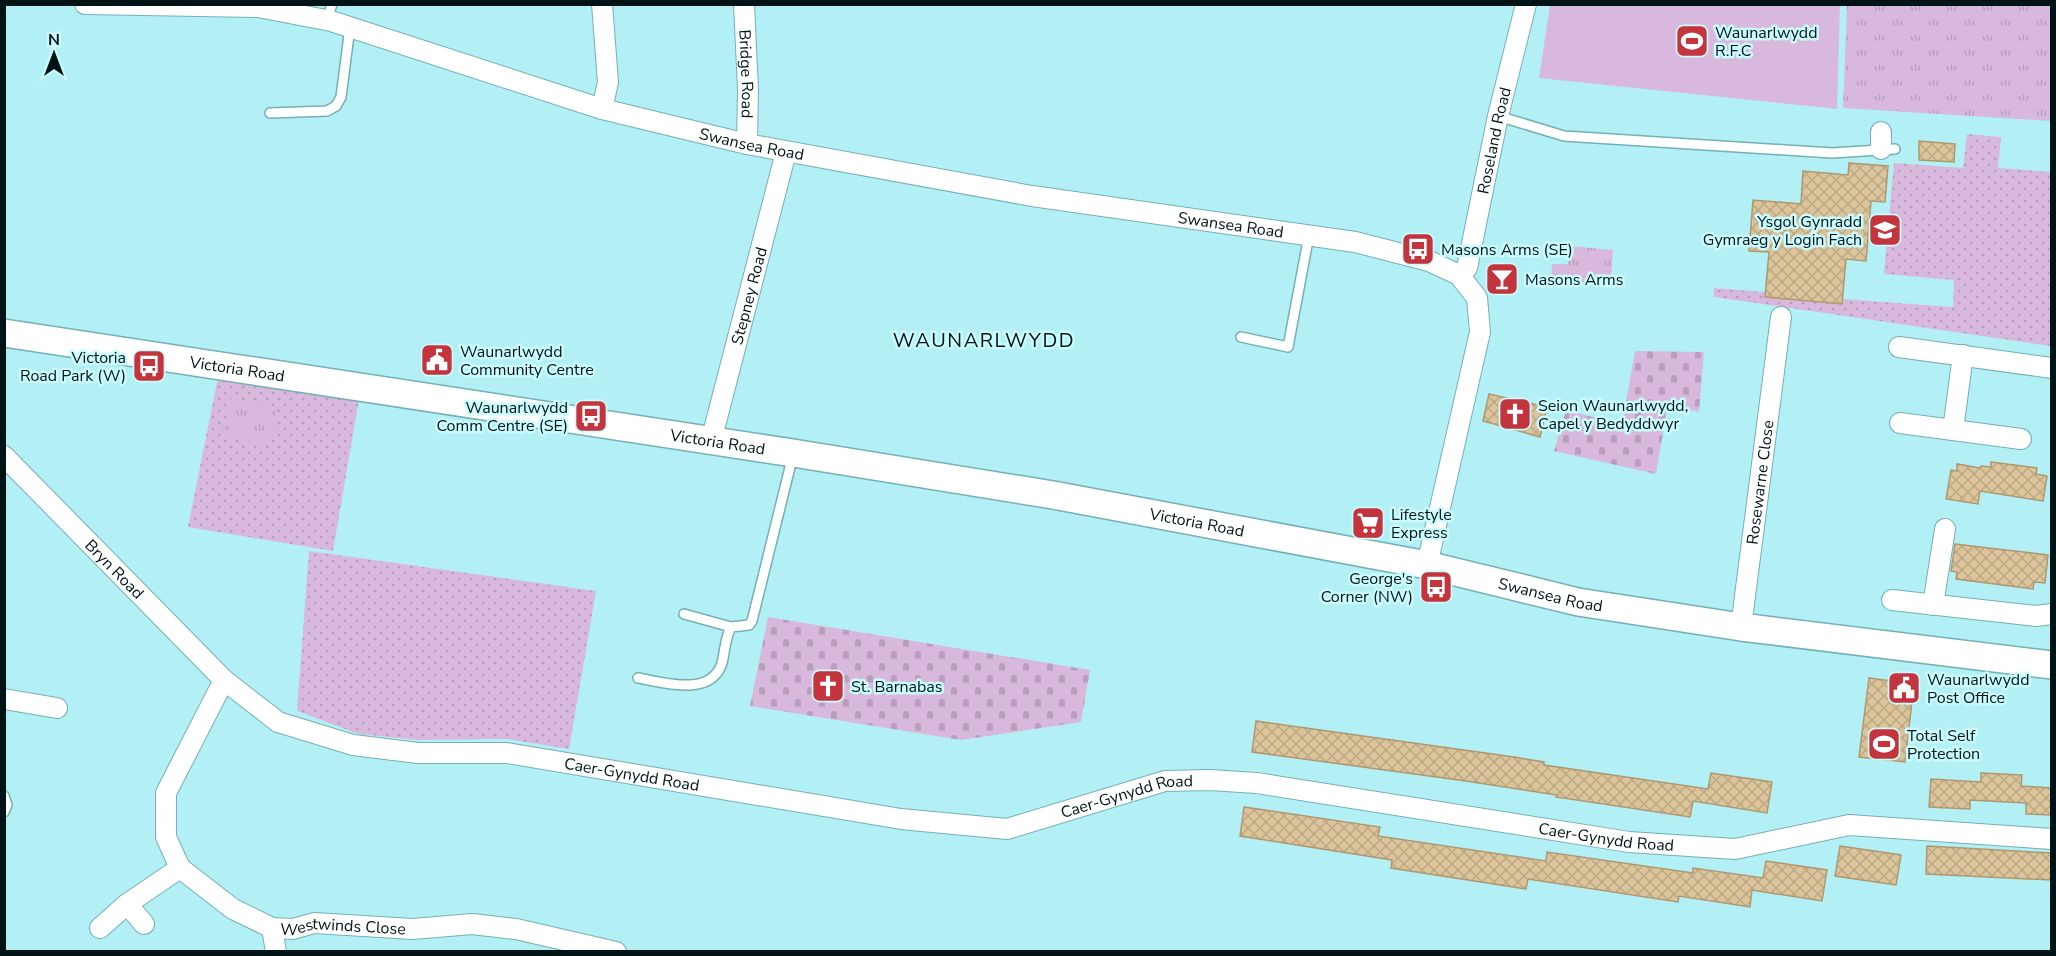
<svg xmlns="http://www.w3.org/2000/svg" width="2056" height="956" font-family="'Nunito Sans',sans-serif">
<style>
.grass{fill:url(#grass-dots)}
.cemetery{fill:url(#cemetery-stones)}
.park{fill:url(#park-tufts)}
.pitch{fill:#d8b8dc}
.building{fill:url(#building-cross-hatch);stroke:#af986f;stroke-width:1.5}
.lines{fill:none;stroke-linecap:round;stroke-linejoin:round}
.service-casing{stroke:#74b0b5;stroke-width:12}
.minor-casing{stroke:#74b0b5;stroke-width:22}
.secondary-casing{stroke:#74b0b5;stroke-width:30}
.service{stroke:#fff;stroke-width:9}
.minor{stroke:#fff;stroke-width:20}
.secondary{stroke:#fff;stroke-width:27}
.labels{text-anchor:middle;stroke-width:5;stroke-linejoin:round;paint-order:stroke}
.poi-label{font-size:16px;fill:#001416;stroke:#cafbff;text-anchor:start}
.street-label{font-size:16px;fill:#001416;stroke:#cafbff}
.quarter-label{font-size:20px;letter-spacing:1.5px;fill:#001416;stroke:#cafbff}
</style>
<defs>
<pattern id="grass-dots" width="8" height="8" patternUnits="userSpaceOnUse" patternTransform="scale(1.5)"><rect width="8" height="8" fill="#d8b8dc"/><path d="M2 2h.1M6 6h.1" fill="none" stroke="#b89dbc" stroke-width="1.8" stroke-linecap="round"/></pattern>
<pattern id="cemetery-stones" width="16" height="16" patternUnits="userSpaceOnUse" patternTransform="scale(1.5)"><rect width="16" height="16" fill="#d8b8dc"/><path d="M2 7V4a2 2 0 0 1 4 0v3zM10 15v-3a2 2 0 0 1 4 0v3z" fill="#b89dbc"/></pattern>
<pattern id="park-tufts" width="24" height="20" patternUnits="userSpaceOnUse" patternTransform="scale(1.5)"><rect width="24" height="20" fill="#d8b8dc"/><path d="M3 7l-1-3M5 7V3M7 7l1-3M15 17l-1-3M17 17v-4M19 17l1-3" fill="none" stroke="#b89dbc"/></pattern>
<pattern id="building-cross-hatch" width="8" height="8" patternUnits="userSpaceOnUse" patternTransform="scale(1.5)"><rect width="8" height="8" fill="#dcc49a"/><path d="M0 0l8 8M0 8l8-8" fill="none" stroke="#bba884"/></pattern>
</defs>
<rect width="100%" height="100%" fill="#b2f0f5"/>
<!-- grass -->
<g class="grass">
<path d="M1967 134 2001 137 1998 168 2051 172V346L1714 297V288L1765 292V297L1841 304 1842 299 1953 307 1954 280 1884 274 1894 163 1963 168Z"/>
<path d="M218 377 359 399 333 551 188 527Z"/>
<path d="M309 551 596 591 569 749 506 739 418 740 359 734 297 711Z"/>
</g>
<!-- cemetery -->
<g class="cemetery">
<path d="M1635 351 1704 352 1699 412 1668 404 1656 474 1554 451 1566 410 1622 425Z"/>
<path d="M768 617 1090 670 1081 722 961 740 750 706Z"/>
</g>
<!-- park -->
<g class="park">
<path d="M1847 5H2051V121L1843 108Z"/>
<path d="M1569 246 1613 250 1611 282H1551L1552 264H1568Z"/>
<path d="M231 398 278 408 270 446 222 436Z"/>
</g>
<!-- pitch -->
<path class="pitch" d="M1550 5H1840L1837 109 1539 78Z"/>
<!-- building -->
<g class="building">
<path d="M1919 141 1955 144 1954 162 1919 160Z"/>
<path d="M1849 163 1888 166 1885 202 1871 201 1866 261 1846 259 1842 304 1765 297 1769 252 1749 251 1753 200 1801 204 1803 171 1848 175Z"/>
<path d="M1489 394 1547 407 1540 437 1483 421Z"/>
<path d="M1991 462 2037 468 2036 474 2047 476 2043 501 1980 491 1978 504 1946 499 1951 470 1957 471V464L1980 468 1981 466 1991 467Z"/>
<path d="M1955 544 2048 555 2045 583 2034 582 2033 589 1956 579 1957 572 1951 571Z"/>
<path d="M1869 678 1914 684 1905 762 1859 757Z"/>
<path d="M1256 721 1514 757 1544 762V765L1708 789 1711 773 1772 782 1767 813 1693 801 1690 817 1556 797 1557 795 1466 781 1252 752Z"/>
<path d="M1981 773 2022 775 2021 786 2052 788V815L2026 814V803L1970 800V809L1929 807 1931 779 1981 782Z"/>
<path d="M1244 807 1380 827 1378 836 1546 861 1547 852 1693 873V868L1763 878 1766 861 1827 870 1822 901 1752 890 1750 907 1679 896 1678 902 1528 879 1526 889 1391 868 1392 860 1240 836Z"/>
<path d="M1840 846 1901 855 1896 885 1835 876Z"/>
<path d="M1927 846 2052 853V880L1926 874Z"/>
</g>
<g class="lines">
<!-- service casing -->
<g class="service-casing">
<g id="service">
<path d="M327 20 332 4"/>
<path d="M270 113 327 111 336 106 341 97 350 27"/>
<path d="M1498 116 1564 136 1832 153 1895 149"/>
<path d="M1241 337 1288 347 1309 235"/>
<path d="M684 614 731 627"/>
<path d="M638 678C663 682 711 698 722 663 725 651 725 638 731 627L749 625 752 621 793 455"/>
<path d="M4 796 7 805 4 812"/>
</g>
</g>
<!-- minor casing -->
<g class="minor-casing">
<g id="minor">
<path id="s1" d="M85 4 258 7 331 21 602 109 747 144 1032 196 1355 242 1429 261 1459 275 1477 298 1480 332 1427 565"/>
<path id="s2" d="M744 4 748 89 747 144"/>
<path d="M602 109 608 82 602 4"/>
<path d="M1881 132V149"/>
<path id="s3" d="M1459 275 1467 268 1498 116 1526 4"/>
<path d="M1899 347 2052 368"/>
<path d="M1900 423 2021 439"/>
<path d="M1953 430 1963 355"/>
<path id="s4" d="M711 441 786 152"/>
<path id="s5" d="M4 456 224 680 278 722 353 745 418 753H507L901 819 1007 829 1165 781 1210 780 1257 783 1629 842 1735 849 1849 825 2052 839"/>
<path d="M1892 600 2036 616 2052 614"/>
<path d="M1933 605 1945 529"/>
<path id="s6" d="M1741 627 1781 317"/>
<path id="s7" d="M224 680 166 793V837L180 868 233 909 272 928 293 929 314 923 413 929 472 924 516 929 616 952"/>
<path d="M4 699 57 708"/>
<path d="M127 904 144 924"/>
<path d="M100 928 127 904 180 868"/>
<path d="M272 928 276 952"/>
</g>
</g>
<!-- secondary casing -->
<g class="secondary-casing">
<g id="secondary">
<path id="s8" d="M4 333 793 453 1053 495 1427 565 1578 602 1741 627 2052 665"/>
</g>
</g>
<!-- service -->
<use href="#service" class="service"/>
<!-- minor -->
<use href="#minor" class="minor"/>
<!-- secondary -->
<use href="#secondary" class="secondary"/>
</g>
<!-- icons -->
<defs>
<g id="stadium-square" transform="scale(1.725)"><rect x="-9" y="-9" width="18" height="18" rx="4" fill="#c4343d" stroke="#cafbff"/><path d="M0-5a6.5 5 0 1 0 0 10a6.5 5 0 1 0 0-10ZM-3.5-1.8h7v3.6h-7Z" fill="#fff"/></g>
<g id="school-square" transform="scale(1.725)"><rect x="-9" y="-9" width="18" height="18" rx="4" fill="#c4343d" stroke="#cafbff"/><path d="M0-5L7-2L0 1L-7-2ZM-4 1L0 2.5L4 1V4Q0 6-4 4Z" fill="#fff"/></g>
<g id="bus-square" transform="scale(1.725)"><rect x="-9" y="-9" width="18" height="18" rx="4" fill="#c4343d" stroke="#cafbff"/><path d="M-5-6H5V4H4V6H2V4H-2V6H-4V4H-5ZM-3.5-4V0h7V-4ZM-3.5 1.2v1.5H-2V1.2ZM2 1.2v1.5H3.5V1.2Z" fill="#fff"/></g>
<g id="bar-square" transform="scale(1.725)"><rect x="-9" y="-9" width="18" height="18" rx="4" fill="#c4343d" stroke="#cafbff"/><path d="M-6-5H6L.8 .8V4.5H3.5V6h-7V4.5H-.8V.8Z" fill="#fff"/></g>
<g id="civic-square" transform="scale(1.725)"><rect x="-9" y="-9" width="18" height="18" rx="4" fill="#c4343d" stroke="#cafbff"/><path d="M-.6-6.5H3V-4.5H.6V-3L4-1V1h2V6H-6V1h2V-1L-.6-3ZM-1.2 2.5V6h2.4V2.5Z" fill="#fff"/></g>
<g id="church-square" transform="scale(1.725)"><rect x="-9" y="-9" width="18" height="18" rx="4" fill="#c4343d" stroke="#cafbff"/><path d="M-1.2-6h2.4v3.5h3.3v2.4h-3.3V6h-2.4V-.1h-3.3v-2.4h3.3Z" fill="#fff"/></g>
<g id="supermarket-square" transform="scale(1.725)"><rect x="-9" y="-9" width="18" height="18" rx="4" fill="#c4343d" stroke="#cafbff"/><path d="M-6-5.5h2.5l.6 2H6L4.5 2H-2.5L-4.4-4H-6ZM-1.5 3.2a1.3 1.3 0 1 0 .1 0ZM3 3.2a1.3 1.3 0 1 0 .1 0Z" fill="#fff"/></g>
</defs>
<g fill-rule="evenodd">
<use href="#stadium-square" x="1692" y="41"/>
<use href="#school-square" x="1885" y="230"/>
<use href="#bus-square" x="1418" y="249"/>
<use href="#bar-square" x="1502" y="279"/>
<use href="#civic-square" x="437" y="360"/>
<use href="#bus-square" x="149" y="366"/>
<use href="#church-square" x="1515" y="414"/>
<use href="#bus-square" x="591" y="416"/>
<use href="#supermarket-square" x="1368" y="523"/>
<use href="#bus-square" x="1436" y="587"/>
<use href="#church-square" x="828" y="686"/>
<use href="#civic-square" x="1904" y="688"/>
<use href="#stadium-square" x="1884" y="744"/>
</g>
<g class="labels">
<!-- poi labels -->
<g class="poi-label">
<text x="1715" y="38">Waunarlwydd<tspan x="1715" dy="18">R.F.C</tspan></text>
<text x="1862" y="227" text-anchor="end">Ysgol Gynradd<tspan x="1862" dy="18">Gymraeg y Login Fach</tspan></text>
<text x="1441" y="255">Masons Arms (SE)</text>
<text x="1525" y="285">Masons Arms</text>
<text x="460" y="357">Waunarlwydd<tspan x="460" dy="18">Community Centre</tspan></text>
<text x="126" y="363" text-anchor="end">Victoria<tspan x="126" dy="18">Road Park (W)</tspan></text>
<text x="1538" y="411">Seion Waunarlwydd,<tspan x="1538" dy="18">Capel y Bedyddwyr</tspan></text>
<text x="568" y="413" text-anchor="end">Waunarlwydd<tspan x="568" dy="18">Comm Centre (SE)</tspan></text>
<text x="1391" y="520">Lifestyle<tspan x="1391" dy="18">Express</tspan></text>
<text x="1413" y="584" text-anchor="end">George's<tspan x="1413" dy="18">Corner (NW)</tspan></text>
<text x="1927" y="685">Waunarlwydd<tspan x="1927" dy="18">Post Office</tspan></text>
<text x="851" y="692">St. Barnabas</text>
<text x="1907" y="741">Total Self<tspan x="1907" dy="18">Protection</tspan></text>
</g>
<!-- street labels -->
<g class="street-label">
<text dy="6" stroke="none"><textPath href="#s2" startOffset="70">Bridge Road</textPath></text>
<text dy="6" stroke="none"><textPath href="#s3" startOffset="141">Roseland Road</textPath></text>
<text dy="6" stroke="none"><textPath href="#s1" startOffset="686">Swansea Road</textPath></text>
<text dy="6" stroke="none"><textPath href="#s1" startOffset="1172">Swansea Road</textPath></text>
<text dy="6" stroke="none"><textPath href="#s4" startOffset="150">Stepney Road</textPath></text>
<text dy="6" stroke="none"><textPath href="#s8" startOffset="236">Victoria Road</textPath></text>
<text dy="6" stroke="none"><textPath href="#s8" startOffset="722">Victoria Road</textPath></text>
<text dy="6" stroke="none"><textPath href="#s6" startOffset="146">Rosewarne Close</textPath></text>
<text dy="6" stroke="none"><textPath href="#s8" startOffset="1208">Victoria Road</textPath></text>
<text dy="6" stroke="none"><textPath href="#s5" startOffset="158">Bryn Road</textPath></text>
<text dy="6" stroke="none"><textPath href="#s8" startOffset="1569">Swansea Road</textPath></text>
<text dy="6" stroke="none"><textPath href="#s5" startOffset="742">Caer-Gynydd Road</textPath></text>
<text dy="6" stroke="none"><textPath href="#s5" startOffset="1246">Caer-Gynydd Road</textPath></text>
<text dy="6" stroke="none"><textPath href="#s5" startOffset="1732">Caer-Gynydd Road</textPath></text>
<text dy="6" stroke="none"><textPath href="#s7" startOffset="387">Westwinds Close</textPath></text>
</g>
<!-- quarter labels -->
<g class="quarter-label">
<text x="984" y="347">WAUNARLWYDD</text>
</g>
</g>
<!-- border -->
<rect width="2056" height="956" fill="none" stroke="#001416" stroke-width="12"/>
<!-- north arrow -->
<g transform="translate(54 54)" stroke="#cafbff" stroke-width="4.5" paint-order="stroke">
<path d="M0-4.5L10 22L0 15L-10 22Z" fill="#001416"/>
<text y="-9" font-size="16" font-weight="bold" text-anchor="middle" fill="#001416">N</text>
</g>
</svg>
